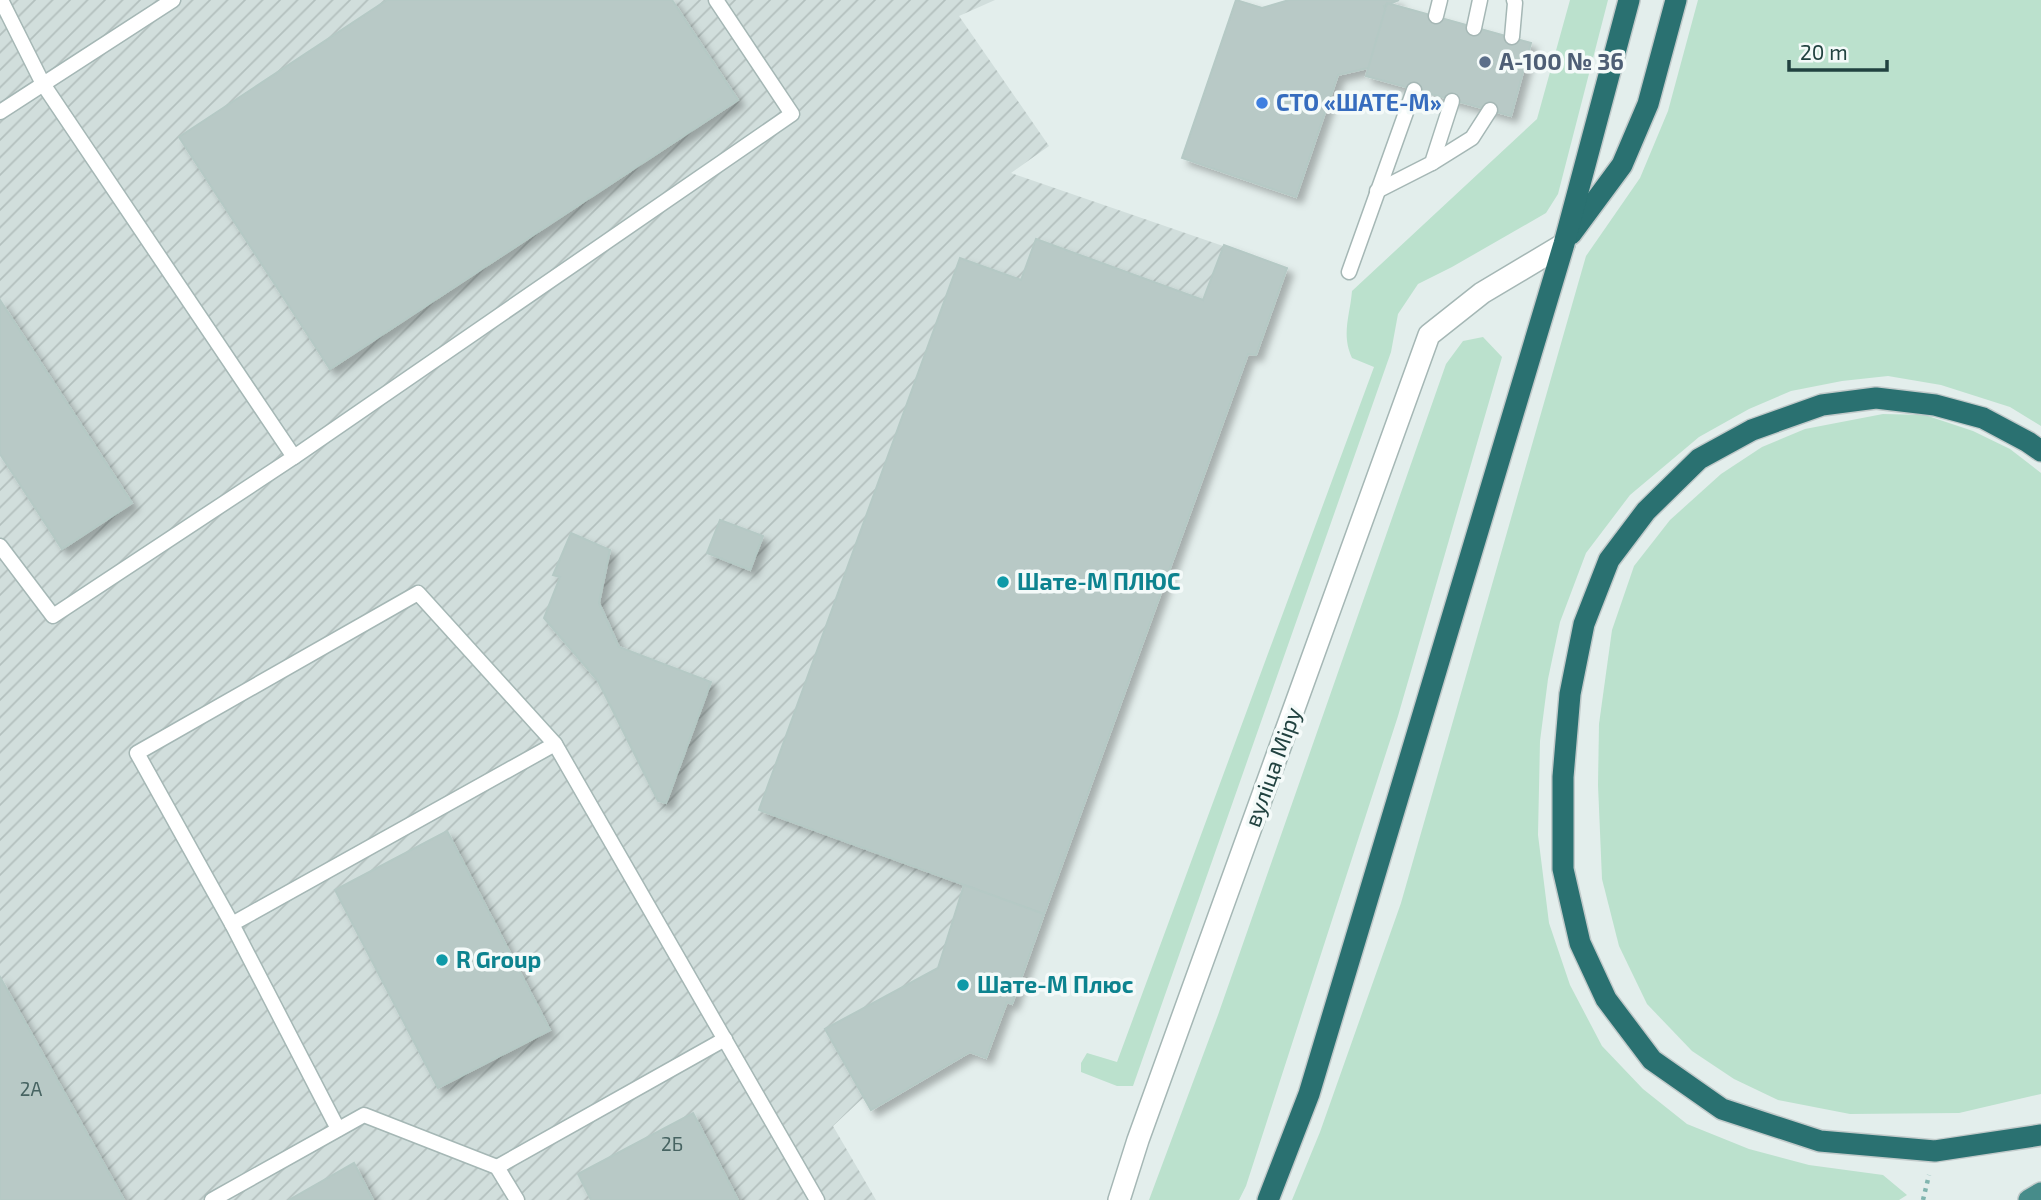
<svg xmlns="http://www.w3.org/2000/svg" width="2041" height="1200" font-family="'Exo 2',sans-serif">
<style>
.industrial{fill:url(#industrial-furrows)}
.green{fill:#bbe1cd}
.building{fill:#b8c9c6;stroke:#b5c9c5;stroke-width:2;filter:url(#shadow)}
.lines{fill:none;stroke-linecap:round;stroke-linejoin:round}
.service-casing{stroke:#a5b7b5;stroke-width:17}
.tertiary-casing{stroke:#a5b7b5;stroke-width:24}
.trunk-casing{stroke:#c1caca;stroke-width:24}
.motorway-casing{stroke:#c1caca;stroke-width:24}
.path{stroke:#81b5af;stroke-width:4.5;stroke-dasharray:3.5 5;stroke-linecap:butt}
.service{stroke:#fff;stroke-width:14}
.tertiary{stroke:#fff;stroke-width:21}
.trunk{stroke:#478c8a;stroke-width:21}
.motorway{stroke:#2a7171;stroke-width:21}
.service-dot{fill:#5c6f8a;stroke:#f4faf9;stroke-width:2.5}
.shop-dot{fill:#3f7fe0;stroke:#f4faf9;stroke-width:2.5}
.culture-dot{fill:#0f9aa8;stroke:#f4faf9;stroke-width:2.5}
.labels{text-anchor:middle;stroke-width:7;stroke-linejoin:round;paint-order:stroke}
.number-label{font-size:19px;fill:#476462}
.service-label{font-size:23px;font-weight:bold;fill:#4e5e75;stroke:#f4faf9;text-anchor:start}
.shop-label{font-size:23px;font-weight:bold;fill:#366cbe;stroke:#f4faf9;text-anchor:start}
.culture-label{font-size:23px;font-weight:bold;fill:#0d838f;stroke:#f4faf9;text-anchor:start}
.street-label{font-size:23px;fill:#214240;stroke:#f4faf9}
</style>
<defs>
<pattern id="industrial-furrows" width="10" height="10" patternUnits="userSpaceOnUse" patternTransform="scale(1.75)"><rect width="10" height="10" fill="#d1dedc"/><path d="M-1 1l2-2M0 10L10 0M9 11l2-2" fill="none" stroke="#b3c0be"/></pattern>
<filter id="shadow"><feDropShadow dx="6" dy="6" stdDeviation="3.5" flood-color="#0004"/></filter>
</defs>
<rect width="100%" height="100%" fill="#e3eeec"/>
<!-- industrial -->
<path class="industrial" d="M0 0H995L959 16 1049 146 1011 173 1287 268 1256 355 1248 354 1012 1004 1007 1002 986 1058 970 1052 871 1110 863 1098 833 1126 876 1200H0Z"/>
<!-- green -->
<g class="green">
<path d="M1570 0H1608L1558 194 1546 213 1452 267 1418 284 1398 314 1391 352 1133 1086H1117L1081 1072V1063L1087 1053 1117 1062 1374 367 1352 358C1341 334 1350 316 1352 291L1537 119Z"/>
<path d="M1698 0H2041V426L2010 407 1941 385 1888 376 1842 381 1791 391 1749 409 1699 437 1630 495 1586 553 1560 622 1548 679 1540 741 1538 835 1549 923 1570 985 1602 1046 1643 1089 1687 1124 1749 1149 1809 1165 1883 1175 1907 1195 1899 1200H1292L1320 1132 1401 903 1586 256 1640 178 1668 111Z"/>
<path d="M1483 337 1502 357 1398 716 1246 1186 1239 1200H1149L1218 1015 1446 364 1463 341Z"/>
<path d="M1883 414 1925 415 1973 431 2010 449 2041 473V1094L1959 1113 1850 1114 1778 1100 1734 1079 1692 1051 1647 1004 1619 946 1602 879 1598 785 1599 724 1612 630 1634 566 1670 520 1721 474 1762 447 1805 429Z"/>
</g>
<!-- building -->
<g class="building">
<path d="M387 0H672L738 100 330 369 179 137Z"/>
<path d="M1236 0 1262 8 1289 0H1399L1384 6 1392 32 1376 39 1385 64 1338 75 1296 197 1182 158Z"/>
<path d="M1387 3 1531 43 1511 116 1366 76Z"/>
<path d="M1036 239 1203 300 1224 245 1287 268 1256 355 1248 354 1044 914 759 810 960 258 1021 280Z"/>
<path d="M0 300 132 503 62 549 0 454Z"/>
<path d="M720 520 763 536 750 570 707 553Z"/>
<path d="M571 533 610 550 599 603 619 647 711 682 666 803 658 801 598 681 544 618 560 577 553 575Z"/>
<path d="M447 831 550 1030 438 1088 335 890Z"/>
<path d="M964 885 1044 914 1012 1004 1007 1002 986 1058 970 1052 871 1110 825 1029 938 968Z"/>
<path d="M0 977 124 1200H0Z"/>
<path d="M693 1113 738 1200H591L578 1174Z"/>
<path d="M354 1163 373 1200H289Z"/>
</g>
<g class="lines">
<!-- service casing -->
<g class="service-casing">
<g id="service">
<path d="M1436 16 1440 0"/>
<path d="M1474 28 1480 0"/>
<path d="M1512 37 1515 3 1514 0"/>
<path d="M0 112 173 0"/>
<path d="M1432 163 1472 138 1490 110"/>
<path d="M1377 191 1432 163 1452 101"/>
<path d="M1349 272 1414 90"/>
<path d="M294 457 792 114 716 0"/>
<path d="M0 546 53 616 294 457 43 84 1 0"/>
<path d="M232 924 555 744 817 1200"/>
<path d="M338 1129 232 924 137 753 418 593 555 744"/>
<path d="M497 1167 725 1039"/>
<path d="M212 1200 364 1115 497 1167 517 1200"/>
</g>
</g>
<!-- tertiary casing -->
<g class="tertiary-casing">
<path id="tertiary" d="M1119 1200 1138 1140 1429 335 1482 293 1564 244"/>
</g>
<!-- trunk casing -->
<g class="trunk-casing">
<path id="trunk" d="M2029 1200 2041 1193"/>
</g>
<!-- motorway casing -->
<g class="motorway-casing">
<g id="motorway">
<path d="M1571 234 1622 165 1648 104 1676 0"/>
<path d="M2041 451 2028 442 1983 418 1935 405 1876 398 1822 405 1752 430 1699 459 1646 511 1609 560 1584 624 1570 694 1563 777V869L1580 943 1606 999 1652 1060 1722 1109 1820 1141 1935 1151 2041 1135"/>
<path d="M1268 1200 1309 1094 1364 911 1564 244 1629 0"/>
</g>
</g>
<!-- path -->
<path class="path" d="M1923 1200 1929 1175"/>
<!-- service -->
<use href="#service" class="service"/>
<!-- tertiary -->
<use href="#tertiary" class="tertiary"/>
<!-- trunk -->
<use href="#trunk" class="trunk"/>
<!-- motorway -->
<use href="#motorway" class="motorway"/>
</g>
<!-- markers -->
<circle class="service-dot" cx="1485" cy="62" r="7"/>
<circle class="shop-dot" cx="1262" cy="103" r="7"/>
<g class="culture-dot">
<circle cx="1003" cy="582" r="7"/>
<circle cx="442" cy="960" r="7"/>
<circle cx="963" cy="985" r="7"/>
</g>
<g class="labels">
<!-- number labels -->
<g class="number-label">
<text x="31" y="1096">2А</text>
<text x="672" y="1151">2Б</text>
</g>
<!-- service labels -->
<g class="service-label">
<text x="1499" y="70">А-100 № 36</text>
</g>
<!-- shop labels -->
<g class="shop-label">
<text x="1276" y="111">СТО «ШАТЕ-М»</text>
</g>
<!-- culture labels -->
<g class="culture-label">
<text x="1017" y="590">Шате-М ПЛЮС</text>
<text x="456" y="968">R Group</text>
<text x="977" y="993">Шате-М Плюс</text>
</g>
<!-- street labels -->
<g class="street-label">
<text transform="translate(1273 767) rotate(-70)" y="8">вуліца Міру</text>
</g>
</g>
<!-- scale -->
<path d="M1789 60v10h98v-10" fill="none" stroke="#214240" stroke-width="3.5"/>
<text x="1800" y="60" font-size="21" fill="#214240" stroke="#f4faf9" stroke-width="5" paint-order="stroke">20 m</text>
</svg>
